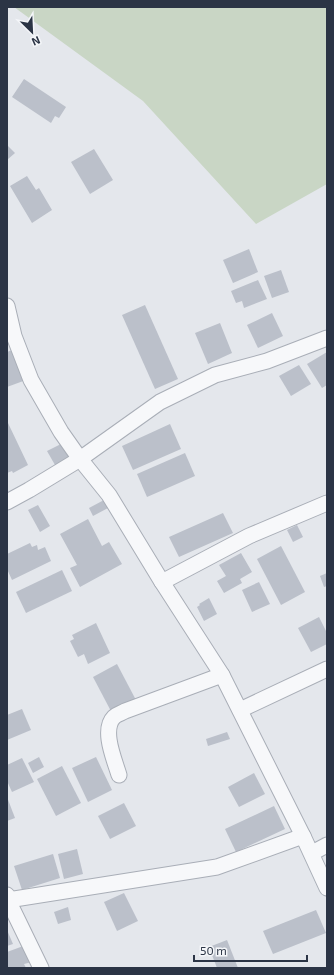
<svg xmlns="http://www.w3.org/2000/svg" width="334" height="975" font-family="'Exo 2',sans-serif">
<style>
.green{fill:#c9d6c5}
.building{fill:#bbc0ca}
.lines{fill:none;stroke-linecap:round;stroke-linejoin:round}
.minor-casing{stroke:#a9aeb7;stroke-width:17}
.minor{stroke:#f7f8fa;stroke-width:15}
</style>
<rect width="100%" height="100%" fill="#e4e7ec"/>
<!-- green -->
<path class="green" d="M14 7H327V184L256 224 143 101Z"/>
<!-- building -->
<g class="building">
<path d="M24 79 66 107 59 118 55 116 51 123 12 97Z"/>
<path d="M7 145 15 153 7 160Z"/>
<path d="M94 149 113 180 90 194 71 162Z"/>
<path d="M27 176 36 190 39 188 52 210 32 223 10 186Z"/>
<path d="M249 249 258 272 233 283 223 260Z"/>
<path d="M281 270 289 292 272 298 264 276Z"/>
<path d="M258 280 267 299 244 308 242 301 236 303 231 291Z"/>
<path d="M145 305 178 379 155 389 122 315Z"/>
<path d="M272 313 283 336 258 348 247 325Z"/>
<path d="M220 323 232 353 208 364 195 333Z"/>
<path d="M15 349 26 380 7 387V352Z"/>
<path d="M327 352V385L322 388 307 364Z"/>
<path d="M299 365 311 384 291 396 279 376Z"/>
<path d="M8 423 28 465 13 473 12 471 7 473V424Z"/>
<path d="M170 424 181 449 133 470 122 446Z"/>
<path d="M63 443 71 457 55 465 47 451Z"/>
<path d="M185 453 195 476 147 497 137 474Z"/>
<path d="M104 500 108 508 93 516 89 508Z"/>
<path d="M38 505 50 526 40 532 28 510Z"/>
<path d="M223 513 233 533 179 557 169 537Z"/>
<path d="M88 519 102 546 109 542 122 564 80 587 70 568 77 565 60 534Z"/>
<path d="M297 525 303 537 293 542 287 530Z"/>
<path d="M30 543 32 547 37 545 38 550 45 547 51 561 12 580 7 569V554Z"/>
<path d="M281 546 305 592 281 605 257 559Z"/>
<path d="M241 553 252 572 240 579 242 583 224 593 217 581 226 576 219 565Z"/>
<path d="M62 570 72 591 26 613 16 592Z"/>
<path d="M327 573V586L324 587 320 576Z"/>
<path d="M259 582 270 604 252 612 242 590Z"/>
<path d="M209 598 217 614 204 621 197 607 200 605 199 604Z"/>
<path d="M319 617 327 633V644L311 652 298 628Z"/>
<path d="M96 623 110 653 88 664 84 654 78 657 70 641 74 639 72 635Z"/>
<path d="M117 664 137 702 113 715 93 677Z"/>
<path d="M22 709 31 730 7 740V715Z"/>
<path d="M227 732 230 739 208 746 206 739Z"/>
<path d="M39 757 44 767 33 773 28 763Z"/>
<path d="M96 757 112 790 88 802 72 768Z"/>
<path d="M22 758 34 782 12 792 7 781V765Z"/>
<path d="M62 766 81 803 56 816 37 779Z"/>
<path d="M254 773 265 794 239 807 228 787Z"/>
<path d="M7 797 15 818 7 821Z"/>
<path d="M124 803 136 826 110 839 98 816Z"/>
<path d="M274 806 285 829 236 852 225 829Z"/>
<path d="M77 849 83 874 64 879 58 854Z"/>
<path d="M53 854 60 878 22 890 14 866Z"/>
<path d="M124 893 138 921 117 931 104 902Z"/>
<path d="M68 907 71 920 58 924 54 912Z"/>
<path d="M316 910 326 933 273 954 263 931Z"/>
<path d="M7 930 13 944 7 946Z"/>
<path d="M227 940 238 968H217L209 947Z"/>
<path d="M26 945 32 962 24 964 26 968H7V952Z"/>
</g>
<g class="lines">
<!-- minor casing -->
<g class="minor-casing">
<g id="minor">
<path d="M7 306 14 336 31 380 61 432 80 459 109 495 162 582 222 675 303 836 327 888"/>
<path d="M7 502 29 490 80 459 160 402 215 375 267 361 327 338"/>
<path d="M162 582 249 536 327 503"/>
<path d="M240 710 327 669"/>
<path d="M119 775C115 761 101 730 114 717 117 714 122 713 125 711L222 675"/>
<path d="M312 853 327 845"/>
<path d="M7 895 8 900 41 968"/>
<path d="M8 900 217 867 303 836"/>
</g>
</g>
<!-- minor -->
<use href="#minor" class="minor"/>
</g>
<!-- border -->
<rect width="334" height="975" fill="none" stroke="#2b3445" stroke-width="16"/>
<!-- north arrow -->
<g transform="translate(32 32) rotate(156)" stroke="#f4f6f9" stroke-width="3" paint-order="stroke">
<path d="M0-3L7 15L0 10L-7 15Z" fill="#2b3445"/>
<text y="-6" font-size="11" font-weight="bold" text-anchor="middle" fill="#2b3445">N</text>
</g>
<!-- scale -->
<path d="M194 955v6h113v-6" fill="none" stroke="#2b3445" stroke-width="2"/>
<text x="200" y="955" font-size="12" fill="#2b3445" stroke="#f4f6f9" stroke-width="3" paint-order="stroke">50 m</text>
</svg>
